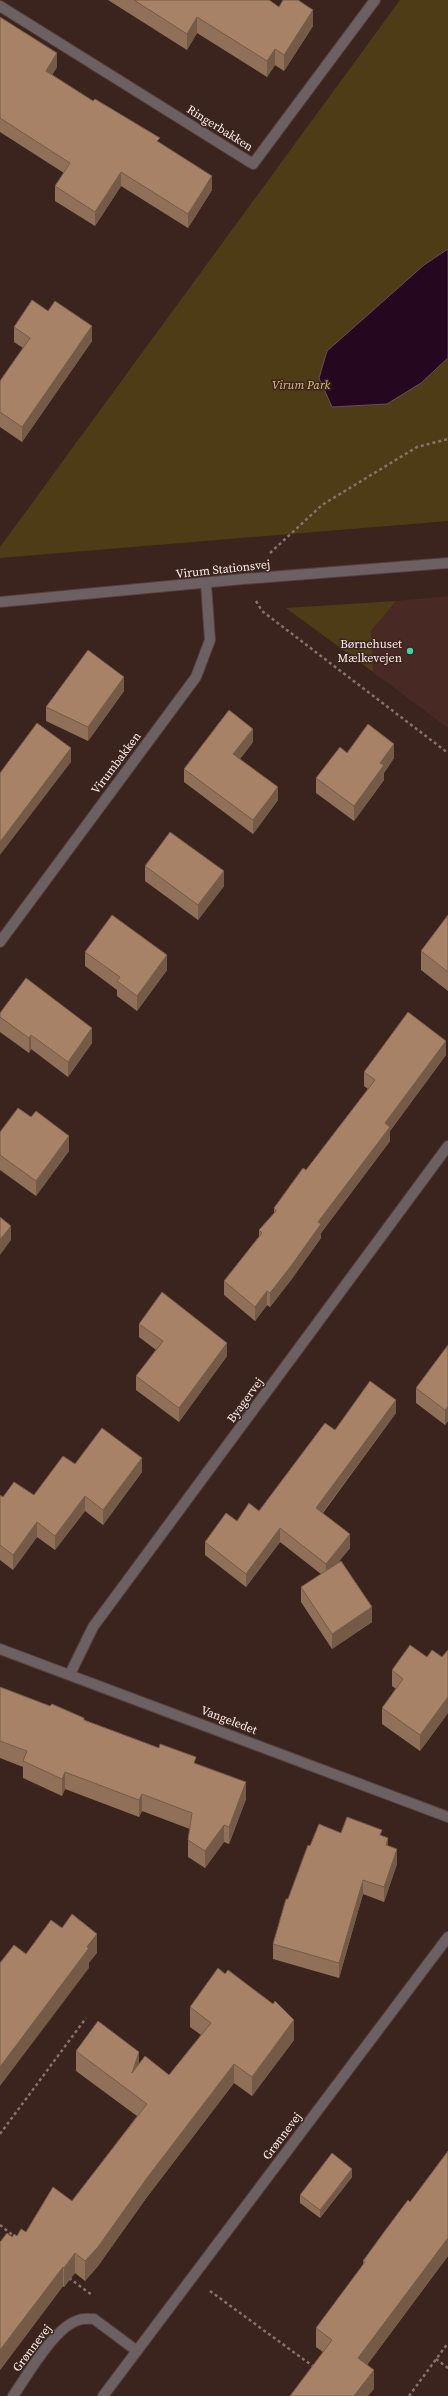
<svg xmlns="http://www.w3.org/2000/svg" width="448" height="2396" font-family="'Source Serif 4',serif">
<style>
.built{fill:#492923}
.green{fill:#4d3c16}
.water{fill:#25081f;stroke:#664d5c}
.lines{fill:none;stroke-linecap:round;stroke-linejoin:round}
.minor-casing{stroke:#563f3b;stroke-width:12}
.path{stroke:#87726d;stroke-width:2.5;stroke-dasharray:3 3;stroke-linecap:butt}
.minor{stroke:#6d6062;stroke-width:10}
.wall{fill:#907058}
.shaded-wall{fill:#755b47}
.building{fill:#a78266;stroke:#755b47}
.poi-dot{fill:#3fd4a2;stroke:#3b231e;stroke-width:1.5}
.labels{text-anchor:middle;stroke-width:3;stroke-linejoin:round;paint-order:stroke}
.street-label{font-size:12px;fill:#ffeeea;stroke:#3b231e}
.park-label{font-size:12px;font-style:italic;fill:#e0c180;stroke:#3b231e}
.poi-label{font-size:12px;fill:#ffeeea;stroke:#3b231e;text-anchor:end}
</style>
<rect width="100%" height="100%" fill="#3b231e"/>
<!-- built -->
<path class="built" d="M448 596V728L373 672 371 631 396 601Z"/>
<!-- green -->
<g class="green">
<path d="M400 0H448V521L0 558V547Z"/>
<path d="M396 601 371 631 373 672 286 608Z"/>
</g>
<!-- water -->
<path class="water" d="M448 249V358L421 383 387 404 332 407 319 378 327 351 424 265Z"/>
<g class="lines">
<!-- minor casing -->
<g class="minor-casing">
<g id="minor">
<path d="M0 6 253 164 375 0"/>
<path d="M0 602 243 579 448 563"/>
<path d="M0 942 196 677 210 640 206 584"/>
<path d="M0 1649 448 1817"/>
<path d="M70 1674 93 1627 448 1146"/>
<path d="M13 2396C27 2376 55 2326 79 2320 83 2318 89 2319 94 2319L137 2351"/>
<path d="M103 2396 448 1937"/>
</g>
</g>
<!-- path -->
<g class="path">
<path d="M270 553 322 505 417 447 448 439"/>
<path d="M256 601 262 611 448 753"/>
<path d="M0 2134 86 2018"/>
<path d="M0 2225 15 2237"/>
<path d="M69 2278 92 2295"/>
<path d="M210 2291 314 2367"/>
<path d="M436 2359 448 2368"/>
<path d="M409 2396 448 2343"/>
</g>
<!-- minor -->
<use href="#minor" class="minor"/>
</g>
<!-- wall -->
<g class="wall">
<path d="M108 0H269L279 7 313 26 284 71 275 65 267 77 197 33 187 50Z"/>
<path d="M0 17 57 67 52 75 160 143 212 190 188 228 121 186 95 226 55 201V186L64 173 0 132Z"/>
<path d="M14 327 92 341 22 442 0 427V381L23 348 14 342Z"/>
<path d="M124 691 88 741 46 721V707Z"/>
<path d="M253 742 240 759 278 800 253 834 184 782V769Z"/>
<path d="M347 753 394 758 384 773V780L354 821 316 793V778Z"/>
<path d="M145 866 224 886 198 920 145 881Z"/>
<path d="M448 915V991L421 970V951Z"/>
<path d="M85 952 167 970 137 1011 117 996V990L85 966Z"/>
<path d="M0 1013 92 1043 68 1077 31 1049 29 1053 0 1032Z"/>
<path d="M446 1055 390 1131V1141L321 1233V1238L291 1280 270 1307 267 1305 255 1321 224 1295V1281L259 1237V1230L274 1214V1208L306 1170 368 1089 364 1086V1072Z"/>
<path d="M31 1117 69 1151 36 1196 0 1170V1132Z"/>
<path d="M139 1324 227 1356 179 1422 136 1390V1376L156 1350 139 1337Z"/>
<path d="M448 1345V1421L445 1425 416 1403V1388Z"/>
<path d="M396 1413 323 1513 350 1548 338 1562 372 1622 332 1649 301 1602V1587L321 1574 280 1542 246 1587 205 1555V1542L237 1521 259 1511 335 1430Z"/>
<path d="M75 1464 142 1472 103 1525 85 1511 55 1550 37 1537 13 1570 0 1560V1495L3 1497 34 1495Z"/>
<path d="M448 1650V1713L420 1751 382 1724V1708L396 1689 392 1686V1670L427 1657H442Z"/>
<path d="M0 1687 196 1764 246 1799 229 1844 224 1842 205 1868 188 1857V1840L190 1829 142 1811 139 1817 65 1789 62 1796 23 1778V1767L0 1758Z"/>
<path d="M341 1833 382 1836 388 1846 397 1864 384 1902 363 1894 339 1978 273 1959V1944L310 1846Z"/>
<path d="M190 2007 294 2040 252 2096 234 2083 147 2197 98 2266 85 2281 75 2273 64 2287 63 2286 0 2370V2242L26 2232 72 2201 137 2116 76 2071V2051L139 2064 169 2075 201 2035 190 2027Z"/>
<path d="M352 2177 320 2218 300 2203V2195Z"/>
<path d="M448 2256 367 2365 374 2389 316 2347V2328L363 2265V2261Z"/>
</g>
<!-- shaded-wall -->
<g class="shaded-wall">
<path d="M313 10V26L284 71V55Z"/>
<path d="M197 17V33L187 50V34Z"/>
<path d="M275 49V65L267 77V61Z"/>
<path d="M57 53V67L46 85V71Z"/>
<path d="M121 172V186L95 226V212Z"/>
<path d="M212 176V190L188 228V214Z"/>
<path d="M92 326V341L22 442V427Z"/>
<path d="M124 677V691L88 741V727Z"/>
<path d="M253 729V742L233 768V754Z"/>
<path d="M394 744V758L384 773V780L354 821V806L380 763Z"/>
<path d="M71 748V762L0 855V842Z"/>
<path d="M278 787V800L253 834V820Z"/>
<path d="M224 871V886L198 920V905Z"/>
<path d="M167 955V970L137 1011V996Z"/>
<path d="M92 1028V1043L68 1077V1062Z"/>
<path d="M31 1035V1049L29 1053V1038Z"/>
<path d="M446 1041V1055L390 1131V1141L321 1233V1238L291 1280 270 1307V1293L385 1123Z"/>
<path d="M69 1136V1151L36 1196V1181Z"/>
<path d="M11 1226V1240L0 1255V1240Z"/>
<path d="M267 1291V1305L255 1321V1307Z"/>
<path d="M227 1343V1356L179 1422V1408Z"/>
<path d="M396 1400V1413L316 1521V1508Z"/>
<path d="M448 1406V1421L445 1425V1410Z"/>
<path d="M142 1458V1472L103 1525V1510Z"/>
<path d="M85 1496V1511L55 1550V1536Z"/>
<path d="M37 1522V1537L13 1570V1555Z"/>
<path d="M280 1528V1542L246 1587V1574Z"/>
<path d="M350 1534V1548L326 1578V1564Z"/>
<path d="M372 1607V1622L332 1649V1634Z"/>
<path d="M448 1697V1713L420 1751V1735Z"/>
<path d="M65 1772V1789L62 1796V1779Z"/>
<path d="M246 1782V1799L229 1844V1827Z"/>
<path d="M142 1794V1811L139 1817V1800Z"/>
<path d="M224 1825V1842L205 1868V1851Z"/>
<path d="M388 1838V1853L386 1845Z"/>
<path d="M397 1849V1864L384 1902V1887Z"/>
<path d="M363 1880V1894L339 1978V1963Z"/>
<path d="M97 1934V1953L89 1963V1968L0 2086V2067Z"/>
<path d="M294 2020V2040L252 2096V2077Z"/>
<path d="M139 2052V2072L132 2093V2073Z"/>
<path d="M234 2064V2083L147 2197 98 2266 85 2281V2261L147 2178Z"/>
<path d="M352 2169V2177L320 2218V2210Z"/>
<path d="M448 2238V2256L358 2377V2358Z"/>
<path d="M75 2253V2273L64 2287V2268Z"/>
<path d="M63 2267V2286L0 2370V2350Z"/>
<path d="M374 2370V2389L368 2396H354Z"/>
</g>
<!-- building -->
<g class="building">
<path d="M134 0H269L279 7 283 0H298L313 10 284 55 275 49 267 61 197 17 187 34Z"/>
<path d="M0 17 57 53 46 71 93 101 95 99 160 138 157 141 212 176 188 214 121 172 95 212 55 186 70 163 0 118Z"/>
<path d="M32 300 48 311 55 301 92 326 22 427 0 412V381L30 338 14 327Z"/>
<path d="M88 650 124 677 88 727 46 707Z"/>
<path d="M229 710 253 729 233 754 278 787 253 820 184 769Z"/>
<path d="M37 723 71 748 0 842V773Z"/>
<path d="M368 724 394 744 380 763 384 765 354 806 316 778 340 747 347 753Z"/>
<path d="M170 832 224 871 198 905 145 866Z"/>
<path d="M112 915 167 955 137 996 117 981 120 977 85 952Z"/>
<path d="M448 915V972L421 951Z"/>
<path d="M26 978 92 1028 68 1062 31 1035 29 1038 0 1017V1013Z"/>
<path d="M408 1012 446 1041 385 1123 390 1127 318 1222 321 1224 291 1266 270 1293 267 1291 255 1307 224 1281 262 1233 259 1230 276 1211 274 1208 303 1168 306 1170 375 1080 364 1072Z"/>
<path d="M18 1108 31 1117 36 1111 69 1136 36 1181 0 1155V1132Z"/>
<path d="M0 1217 11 1226 0 1240Z"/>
<path d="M162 1292 227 1343 179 1408 136 1376 163 1341 139 1324Z"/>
<path d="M448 1345V1406L445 1410 416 1388Z"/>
<path d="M370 1381 396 1400 316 1508 350 1534 326 1564 280 1528 246 1574 205 1542 226 1513 237 1521 249 1503 259 1511 325 1423 335 1430Z"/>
<path d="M102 1428 142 1458 103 1510 85 1496 55 1536 37 1522 13 1555 0 1545V1495L3 1497 14 1482 34 1495 63 1456 75 1464Z"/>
<path d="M341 1561 372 1607 332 1634 301 1587Z"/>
<path d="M410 1645 427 1657 432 1650 442 1657 448 1650V1697L420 1735 382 1708 403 1679 392 1670Z"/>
<path d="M0 1687 50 1706 52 1704 84 1718V1720L159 1748 160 1744 196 1757 194 1763 246 1782 229 1827 224 1825 205 1851 188 1840 192 1813 142 1794 139 1800 65 1772 62 1779 23 1761 27 1751 0 1741Z"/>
<path d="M347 1817 382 1830 380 1835 388 1838 386 1845 397 1849 384 1887 363 1880 339 1963 273 1944 286 1899H288L308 1845 310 1846 319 1824 341 1833Z"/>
<path d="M72 1914 97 1934 87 1947 89 1948 0 2067V1963L14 1945 26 1954 51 1920 62 1928Z"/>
<path d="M218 1968 225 1974 228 1970 273 2004 275 2001 294 2020 252 2077 234 2064 147 2178 98 2247 85 2261 75 2253 64 2268 63 2267 0 2350V2242L7 2233 12 2237 14 2234 17 2236 21 2229 26 2232 53 2187 72 2201 147 2104 76 2051 98 2021 139 2052 132 2073 145 2056 169 2075 211 2023 190 2007Z"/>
<path d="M448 2151V2238L358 2358 374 2370 354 2396H290L332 2340 316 2328 365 2262 363 2261 387 2228 408 2200 410 2202Z"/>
<path d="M332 2153 352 2169 320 2210 300 2195Z"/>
</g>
<!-- markers -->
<circle class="poi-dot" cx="410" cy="651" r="4"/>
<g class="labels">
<!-- street labels -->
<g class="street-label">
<text transform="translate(220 128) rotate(32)" y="4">Ringerbakken</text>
<text transform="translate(223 569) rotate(-6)" y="4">Virum Stationsvej</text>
<text transform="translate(116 763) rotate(-53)" y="4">Virumbakken</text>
<text transform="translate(245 1400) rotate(-54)" y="4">Byagervej</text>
<text transform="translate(229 1720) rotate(21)" y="4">Vangeledet</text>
<text transform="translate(282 2136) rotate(-53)" y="4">Grønnevej</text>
<text transform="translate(32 2348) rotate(-53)" y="4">Grønnevej</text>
</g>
<!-- park labels -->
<g class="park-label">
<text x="301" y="389">Virum Park</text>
</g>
<!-- poi labels -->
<g class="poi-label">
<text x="402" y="648">Børnehuset<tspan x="402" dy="14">Mælkevejen</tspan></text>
</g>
</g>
</svg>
